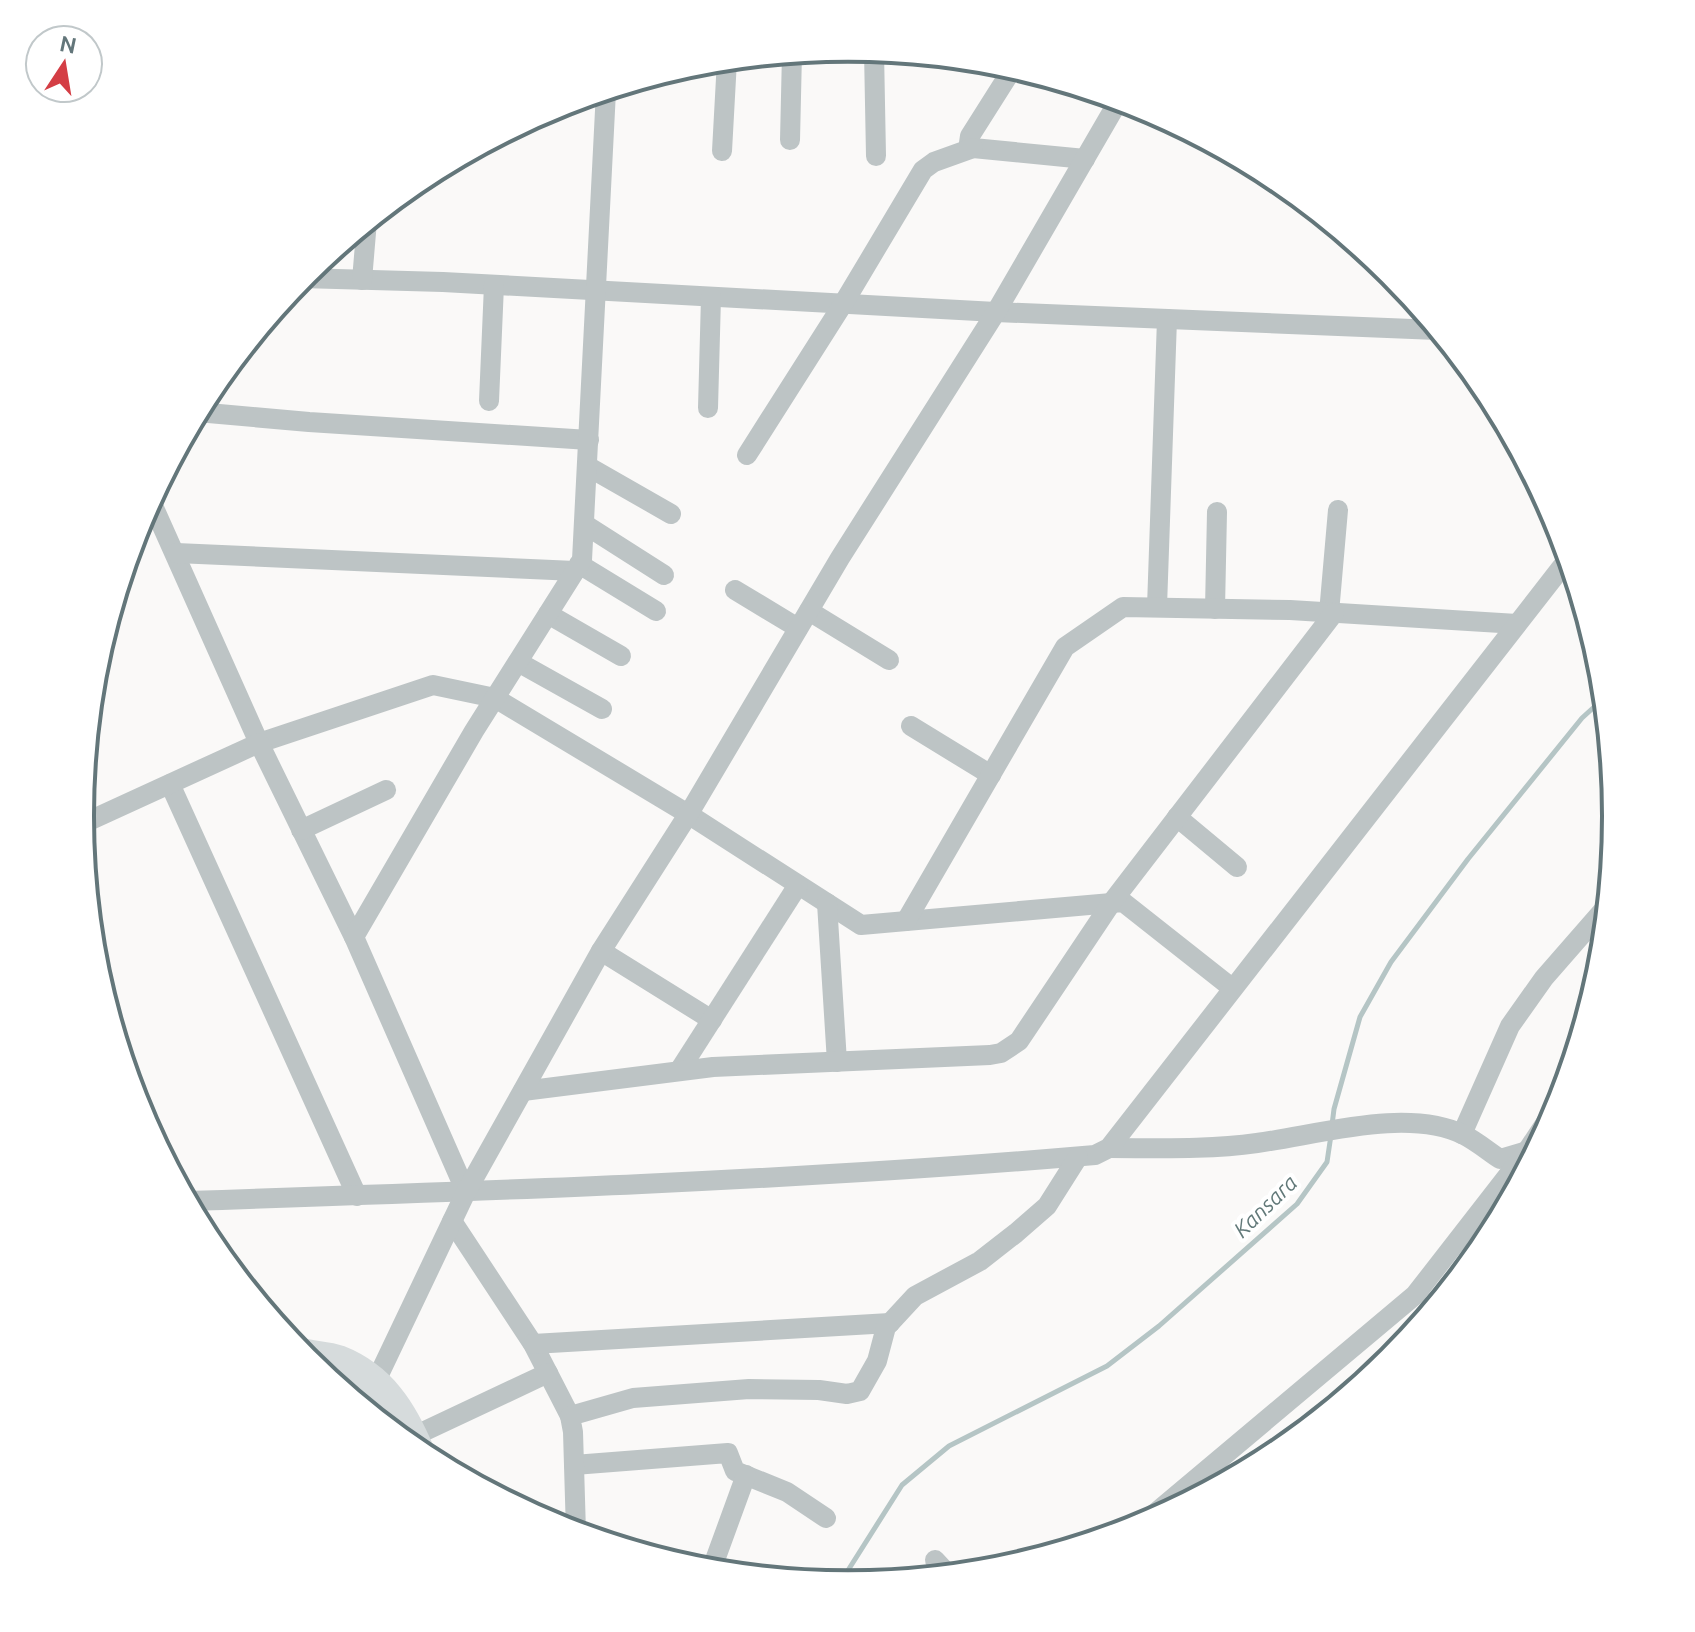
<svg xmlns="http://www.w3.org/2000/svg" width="1695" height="1632" font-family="Ubuntu,sans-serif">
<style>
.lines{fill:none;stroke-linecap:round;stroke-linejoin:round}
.stream{stroke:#b5c5c5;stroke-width:5}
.minor{stroke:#bdc4c5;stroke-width:20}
.primary{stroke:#d6dbdc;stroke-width:32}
.labels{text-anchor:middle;stroke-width:8;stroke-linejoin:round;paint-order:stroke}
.water-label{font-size:22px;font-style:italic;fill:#627979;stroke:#fff}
.rim{fill:none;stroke:#63767a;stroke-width:4}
</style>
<rect width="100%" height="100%" fill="#faf9f8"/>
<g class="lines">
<!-- stream -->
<g class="stream">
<path d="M1332 1125 1334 1109 1360 1017 1391 962 1468 859 1582 718 1604 698"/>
<path d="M840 1583 902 1485 949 1446 1107 1366 1159 1326 1297 1204 1327 1162 1331 1135"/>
</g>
<!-- minor -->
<g class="minor">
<path d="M874 51 876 156"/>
<path d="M1013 68 970 136 969 143 973 148 1085 159"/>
<path d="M790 140 792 53"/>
<path d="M722 151 727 60"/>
<path d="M301 278 443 282 996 312 1437 330"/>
<path d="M362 280 367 221"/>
<path d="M489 401 494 285"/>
<path d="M708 408 711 297"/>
<path d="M197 412 309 422 589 440"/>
<path d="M747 455 843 304 923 170 934 162 973 148"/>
<path d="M587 466 671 514"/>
<path d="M150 499 259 743 433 685 495 698 688 814 861 925 1123 902 1232 988"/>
<path d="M584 524 664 575"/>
<path d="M176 553 575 571"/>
<path d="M579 564 656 611"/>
<path d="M735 590 798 628"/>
<path d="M1157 607 1167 319"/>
<path d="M1215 609 1217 512"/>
<path d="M809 611 889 660"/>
<path d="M1329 613 1338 510"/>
<path d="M548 614 621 656"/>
<path d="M518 662 602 709"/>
<path d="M911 726 991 775"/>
<path d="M170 784 357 1196"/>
<path d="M1177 817 1237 867"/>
<path d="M80 825 259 743 354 937"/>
<path d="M301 830 386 790"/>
<path d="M827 903 837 1062"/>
<path d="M906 921 1065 647 1123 607 1290 610 1517 624"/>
<path d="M601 951 712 1020"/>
<path d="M679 1071 798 885"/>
<path d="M523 1091 713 1067 990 1055 1001 1053 1019 1041 1112 902 1334 613"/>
<path d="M1462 1134 1510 1026 1544 978 1606 907"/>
<path d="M1109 1148C1158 1148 1208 1150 1257 1143 1318 1135 1407 1107 1464 1135 1476 1141 1488 1151 1500 1159L1527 1151"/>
<path d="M1533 1154 1527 1151 1560 1101"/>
<path d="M466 1192 354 937 474 731 582 560 606 91"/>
<path d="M187 1201C490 1191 793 1181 1095 1155L1109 1148 1568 559"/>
<path d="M452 1221 533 1344 570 1416"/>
<path d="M533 1344 890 1323"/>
<path d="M375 1383 466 1192 601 951 691 810 840 558 996 312 1119 100"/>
<path d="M412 1437 548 1373"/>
<path d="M574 1465 728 1453 735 1471 787 1492 826 1518"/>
<path d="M1140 1526 1415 1295 1527 1151"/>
<path d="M576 1532 573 1432 570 1416 633 1398 749 1389 819 1390 847 1394 860 1391 877 1361 886 1327 890 1323 915 1296 980 1261 1016 1233 1047 1206 1078 1157"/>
<path d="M935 1560 948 1574"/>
<path d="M711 1571 746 1475"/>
</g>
<!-- primary -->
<path class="primary" d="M301 1354C312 1357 327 1357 338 1361 381 1378 402 1412 419 1453"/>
</g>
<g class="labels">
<!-- water labels -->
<g class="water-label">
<text transform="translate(1265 1206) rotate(-44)" y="8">Kansara</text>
</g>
</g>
<!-- crop -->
<path d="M0 0H1695V1632H0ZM94 816a754 754 0 1 1 1508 0a754 754 0 1 1-1508 0Z" fill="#fff" fill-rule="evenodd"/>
<path class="rim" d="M94 816a754 754 0 1 1 1508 0a754 754 0 1 1-1508 0Z"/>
<!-- north arrow -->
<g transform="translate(64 64) rotate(12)"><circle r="38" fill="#ffffff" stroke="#c1c8ca" stroke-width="2"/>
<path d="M0-6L14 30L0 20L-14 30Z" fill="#d43e45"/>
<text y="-12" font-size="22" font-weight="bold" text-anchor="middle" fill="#63767a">N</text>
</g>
</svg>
